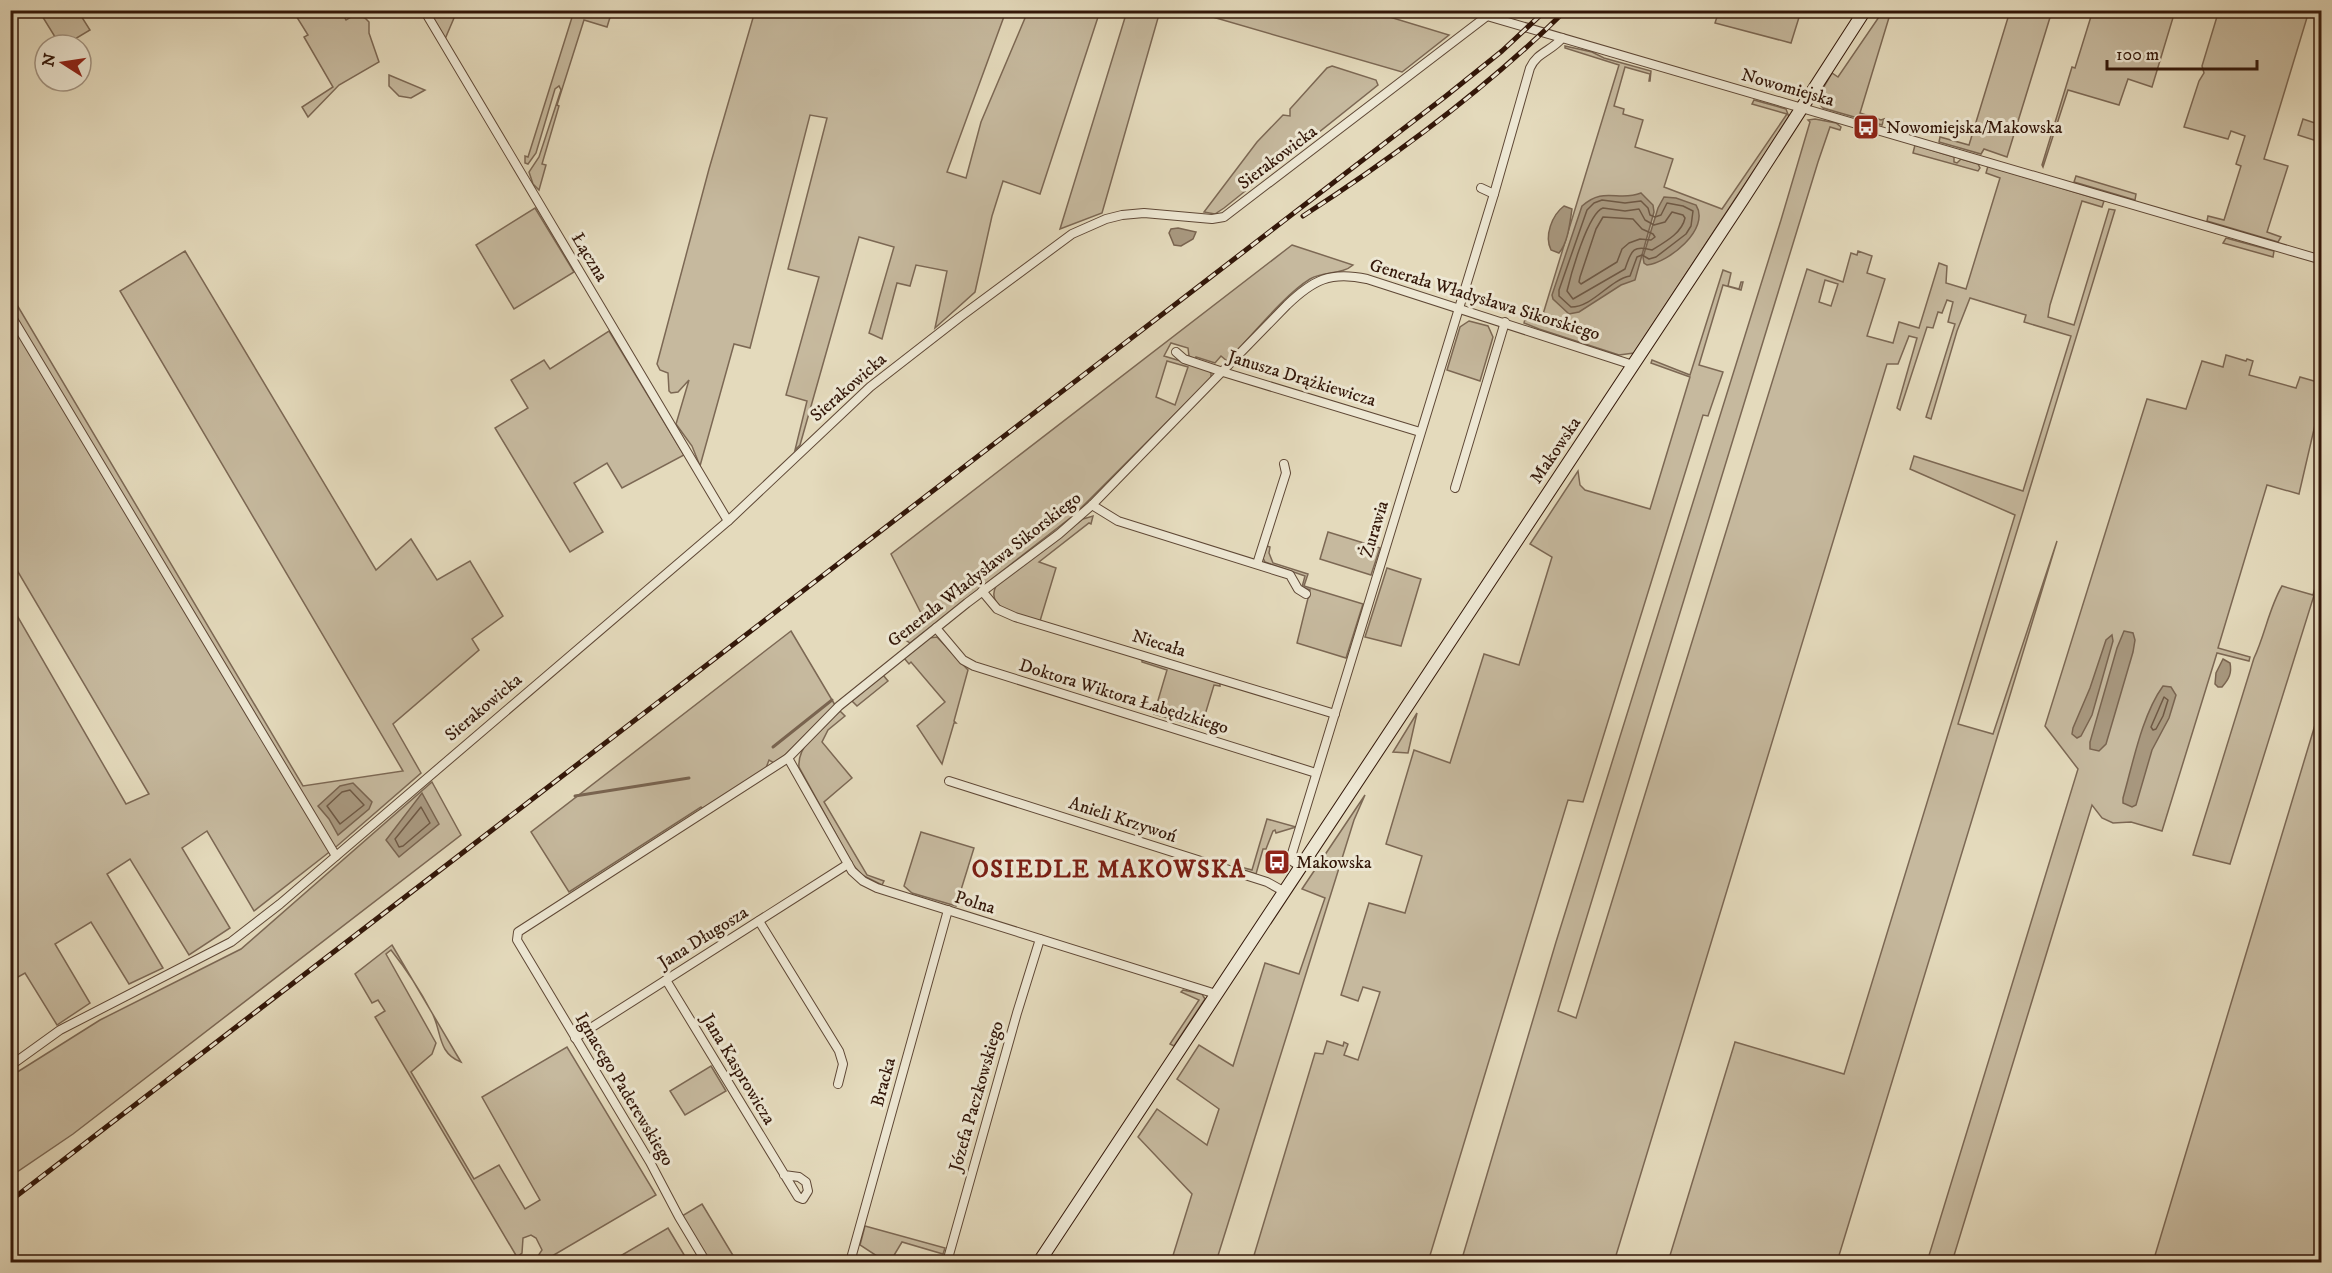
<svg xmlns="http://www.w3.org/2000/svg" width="2332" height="1273" font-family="'IM FELL DW Pica',serif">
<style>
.green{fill:#c6b99e;stroke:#7c6854;stroke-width:1.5;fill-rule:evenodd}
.water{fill:#a8987f;stroke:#796450;stroke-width:1.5}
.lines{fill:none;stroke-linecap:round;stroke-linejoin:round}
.shore{stroke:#6e5844;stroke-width:1.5}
.stream{stroke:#796450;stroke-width:3}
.street-casing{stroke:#5f4836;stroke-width:10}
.secondary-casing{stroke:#331709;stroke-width:14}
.street{stroke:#ede7d3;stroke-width:8}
.secondary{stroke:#ede7d3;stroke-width:12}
.rail-casing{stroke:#331709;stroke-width:5}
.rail{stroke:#ede7d3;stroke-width:3;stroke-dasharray:9;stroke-linecap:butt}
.labels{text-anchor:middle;stroke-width:6;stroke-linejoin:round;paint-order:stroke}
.street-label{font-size:18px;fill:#331709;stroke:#ede7d3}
.poi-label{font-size:18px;fill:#331709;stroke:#ede7d3;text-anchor:start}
.district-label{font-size:24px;font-weight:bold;letter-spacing:1.5px;fill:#7a1f14;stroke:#ede7d3}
</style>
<rect width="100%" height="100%" fill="#e4dabc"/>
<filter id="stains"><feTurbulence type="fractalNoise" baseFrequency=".00333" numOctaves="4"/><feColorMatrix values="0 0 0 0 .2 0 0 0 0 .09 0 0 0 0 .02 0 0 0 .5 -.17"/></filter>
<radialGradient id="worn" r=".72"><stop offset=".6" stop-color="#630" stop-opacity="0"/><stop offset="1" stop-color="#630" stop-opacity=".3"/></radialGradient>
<!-- green -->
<g class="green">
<path d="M2093 10 2175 11 2152 87 2128 79 2119 105 2068 90 2043 167 2042 165 2072 67 2075 68Z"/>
<path d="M2219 10 2309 11 2264 159 2288 166 2267 232 2281 237 2278 242 2207 221 2208 216 2224 220 2241 166 2236 164 2245 136 2231 131 2228 139 2184 127 2199 81 2204 73 2202 66Z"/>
<path d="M39 11H78L90 30 65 45H60Z"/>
<path d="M293 11H341L346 20 356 14 365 18 369 22V33L379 62 339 85 308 117 302 107 333 87 304 37 308 35Z"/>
<path d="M429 11H457L445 39Z"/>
<path d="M574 11H612L607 27 584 20 557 105 559 106 542 164 546 165 539 190 533 184 529 172 539 157 561 90 559 86 555 89 536 153 528 164 525 163V156L528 157Z"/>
<path d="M755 11H1006L947 172 966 178 981 122 1028 11H1100L1040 194 1003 181 992 216 975 292 935 328 947 271 916 265 910 286 897 283 882 339 869 333 894 247 859 237 800 445 795 450 807 401 786 395 819 277 788 269 827 118 810 115 750 348 734 344 700 466 692 446 676 424 689 380 678 392 671 393 669 391 668 373 660 370 657 364 709 169Z"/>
<path d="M1127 11H1160L1102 213 1060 229Z"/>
<path d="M1192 11H1370L1449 35 1402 72Z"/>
<path d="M1719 11V10L1801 11 1791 43 1715 23Z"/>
<path d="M1883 11H1891L1860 113 1881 120 1884 119 1882 125 1823 108 1816 100 1832 73 1838 77Z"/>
<path d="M2010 11H2052L2007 157 1984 149 1981 154 1939 142 1940 137 1969 145Z"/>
<path d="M1565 46 1592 52 1604 58 1651 71 1650 81H1649L1650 74 1625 67 1614 106 1624 109 1623 114 1643 120 1635 147 1673 159 1664 187 1722 209 1787 114 1752 104 1754 100 1786 109 1789 117 1634 353 1619 355 1539 329 1524 323 1525 319 1540 324 1619 65 1565 48Z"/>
<path d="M1332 66 1376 80 1378 85 1224 208 1215 214 1204 212 1257 142 1283 115 1290 116V109L1327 68Z"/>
<path d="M389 75 425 90 411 98 399 96 389 86Z"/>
<path d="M1815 119 1836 123 1841 127 1840 130 1830 127 1818 162 1558 1011 1576 1018 1807 269 1843 282 1851 253 1857 255 1858 251 1872 256 1867 273 1885 279 1867 336 1893 343 1899 322 1919 328 1939 263 1947 266 1946 283 1966 289 2000 178 1986 173 1988 166 2104 201 2102 207 2082 201 2050 305 2048 317 2074 325 2109 209 2115 210 1958 724 1993 734 2057 541 1837 1262H1668L1735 1042 1844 1074 2015 515 1910 469 1914 456 2023 491 2071 336 2024 322 2026 315 1970 298 1957 331 1931 419 1926 417 1955 324 1948 322 1953 302 1947 300 1942 313 1938 312 1933 328 1927 327 1900 410 1897 408 1917 338 1909 336 1898 364H1887L1614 1262H1461L1556 942 1781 220 1810 122 1808 120ZM1825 280 1838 284 1831 306 1819 302Z"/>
<path d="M2303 119 2321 125 2320 142 2298 135Z"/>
<path d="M1915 145 1954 157V162L1957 163 1961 159 1978 164 1980 168 1978 171 1913 153Z"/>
<path d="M2076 176 2136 194 2135 200 2074 182Z"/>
<path d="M535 208 574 272 514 309 476 245Z"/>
<path d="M2226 238 2274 251 2273 257 2223 243Z"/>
<path d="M1292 245 1353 265C1342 275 1324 271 1310 279 1284 295 1250 338 1227 361L1221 356 1215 363 1196 357 1195 360 1189 356 1188 348 1171 343 1164 356 1207 369 1211 373V378L1074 515 910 643 904 639 925 621 891 554ZM1167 361 1188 367 1175 405 1156 397Z"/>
<path d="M185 251 376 570 411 539 437 580 470 561 503 616 472 639 479 650 393 724 421 773 337 846 254 911 207 831 182 848 230 928 189 955 130 859 107 874 163 968 129 984 91 922 55 944 90 1003 57 1025 25 973 11 981V605L126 804 149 794 11 560 10 293 303 786 403 771 120 291Z"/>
<path d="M1723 270 1731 273 1728 286 1739 289 1741 282H1743L1741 290 1723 285 1699 365 1723 372 1708 416 1703 415 1583 802 1568 800 1428 1262H1252L1315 1053 1323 1054 1327 1041 1343 1046 1344 1042 1348 1044 1344 1055 1358 1060 1380 992 1363 987 1358 1001 1341 995 1369 903 1405 913 1422 856 1386 844 1414 750 1450 763 1484 654 1519 665 1552 557 1530 544 1578 471 1580 485 1585 490 1650 509 1690 377 1651 363 1652 360 1690 375Z"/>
<path d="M1469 321 1488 326 1493 337 1480 381 1447 370 1460 327Z"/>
<path d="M609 331 684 455 622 488 607 463 574 483 603 532 570 552 495 428 528 408 511 380 544 360 550 369Z"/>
<path d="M2226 355 2246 361 2247 359 2253 361 2249 375 2296 388 2300 377 2321 383V399L2299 494 2267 485 2218 648 2250 657 2249 661 2217 653 2162 831 2131 822 2113 823 2102 818 2092 805 1952 1262H1927L2078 769 2045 726 2147 399 2186 409 2202 361 2223 367Z"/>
<path d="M1093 516 1091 524 1089 523 1039 562 1056 568 1040 621C1024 616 984 610 996 586L1083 519Z"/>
<path d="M1328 532 1380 548 1371 575 1320 559Z"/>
<path d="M1267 546 1270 547 1269 553 1273 563 1308 574 1304 586 1363 604 1346 658 1297 643 1310 590 1302 587 1305 576 1265 562 1263 558Z"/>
<path d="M2321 567V573L2230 864 2193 855 2254 658C2265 635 2269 608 2282 586L2313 595Z"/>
<path d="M1387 568 1421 579 1401 646 1365 637Z"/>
<path d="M791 631 835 705 781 759 774 763 769 760 766 768 703 809 701 807 569 892 531 832Z"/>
<path d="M937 637 968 670 954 721 956 723H954L942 764 917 726 945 702 911 662 909 664 904 658 929 638Z"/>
<path d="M1142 659 1220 683V686L1214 685 1201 728 1154 714 1167 670 1142 662Z"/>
<path d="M883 675 888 681 857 706 852 701Z"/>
<path d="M2321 705V1262H2153Z"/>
<path d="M840 711 845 716 828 730 822 742 852 778 824 802 867 875 884 881 882 885 862 875 853 865 799 767C797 744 824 725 840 711Z"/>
<path d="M1417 713 1408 753 1393 752Z"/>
<path d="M432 782 461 835 73 1134 11 1176V1076L100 1020 241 949Z"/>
<path d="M1365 795 1354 820 1216 1262H1171L1192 1194 1138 1137 1157 1109 1207 1145 1219 1109 1177 1079 1199 1045 1233 1066 1265 963 1299 974 1325 898 1302 889Z"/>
<path d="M1267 819 1296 827 1276 833 1275 830 1273 831 1266 849H1263L1256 874 1233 867V865L1252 870Z"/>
<path d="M921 832 974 848 956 906 912 893 904 886Z"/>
<path d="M392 945 458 1057 461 1062C437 1053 442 1031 432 1013 421 992 406 969 391 950L386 954 436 1043 432 1054 411 1072 474 1179 499 1165 525 1209 540 1200 482 1097 567 1047 656 1195 542 1262H534L542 1250 536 1238 531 1235 523 1238 522 1253 517 1257 375 1017 385 1011 378 1000 372 1003 355 974Z"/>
<path d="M1183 990 1202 994 1205 999 1174 1046 1170 1044 1199 1000 1181 992Z"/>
<path d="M711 1066 726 1091 685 1115 670 1091Z"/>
<path d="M702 1204 737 1262H709L682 1216Z"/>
<path d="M865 1226 945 1248 943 1254 902 1242 890 1262H886L860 1245Z"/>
<path d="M668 1228 686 1258 678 1262H610Z"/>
</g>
<!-- water -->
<g class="water">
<path d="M1641 193 1653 205 1654 212 1635 280 1621 285 1579 312 1569 314 1553 299 1552 295 1582 206C1604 186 1618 202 1641 193Z"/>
<path d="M1664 197 1676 198 1696 205C1711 229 1668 263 1647 265L1644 263 1643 257 1658 208Z"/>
<path d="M1564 206 1572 209C1570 222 1568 243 1559 253L1551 250C1544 236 1552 215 1564 206Z"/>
<path d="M1178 228 1196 232 1193 239 1181 246 1174 245 1169 233 1171 229Z"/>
<path d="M2124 631 2133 633 2135 640 2133 652 2106 744 2099 751 2090 749V742L2117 648Z"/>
<path d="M2112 635 2113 641 2092 715 2081 736 2077 738 2072 734 2073 728 2090 688 2106 640Z"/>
<path d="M2223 659 2230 663C2232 673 2229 679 2222 687H2218L2215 684 2216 673Z"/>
<path d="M2163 686 2171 687 2176 695 2169 718 2152 750 2136 805 2132 807 2123 803V798C2133 763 2142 715 2163 686Z"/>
<path d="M353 783 372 802 369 809 338 835 329 819 318 806 340 786Z"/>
<path d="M422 793 439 824 399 857 386 840Z"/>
</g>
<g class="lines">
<!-- shore -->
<g class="shore">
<path d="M1602 200 1625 203 1641 201 1648 208 1650 215 1655 217 1661 215 1667 203 1683 206 1693 211 1691 226 1686 234 1656 257 1649 259 1642 255 1637 257 1630 276C1609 280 1593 307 1571 307L1559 296V290L1587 210 1594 203Z"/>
<path d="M1603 208 1625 211 1639 209 1645 220 1654 225 1665 222 1672 212 1683 215 1685 218C1682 233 1665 242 1652 250 1631 244 1631 253 1625 269L1573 299 1567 291C1571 274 1588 213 1603 208Z"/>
<path d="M1603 217 1633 219 1642 229 1653 234 1655 237 1651 240 1640 239 1629 243 1622 249 1617 262 1581 284 1579 282 1580 277 1596 229Z"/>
<path d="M2164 697 2168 700 2163 716 2156 729 2153 730 2151 727Z"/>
<path d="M350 790 364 805 340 824 327 806 342 792Z"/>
<path d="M421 807 430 823 403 846 399 847 395 839Z"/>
</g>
<!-- stream -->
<g class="stream">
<path d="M773 747 832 700"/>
<path d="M575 796 689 778"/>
</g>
<!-- street casing -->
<g class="street-casing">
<g id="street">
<path d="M424 10 728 521"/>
<path d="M1477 10 1487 16 2322 260"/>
<path d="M1481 188 1494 194"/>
<path d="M10 314 336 856"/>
<path d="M1176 352 1184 359 1223 372 1420 432"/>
<path d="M1455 488 1505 322"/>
<path d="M1092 505 1118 521 1290 575 1298 589 1306 594"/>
<path d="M1257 564 1286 473 1284 464"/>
<path d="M982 591 997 609 1015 617 1335 714"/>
<path d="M936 628 963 660 974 666 1316 773"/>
<path d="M788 758 852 871 863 881 877 888 1216 994"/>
<path d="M949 781 1267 882 1285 892"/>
<path d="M1301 867 1290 860 1494 194 1530 68C1537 52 1552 51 1562 38"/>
<path d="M759 921 839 1051 843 1064 838 1084"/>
<path d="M666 980 798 1197 803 1199 808 1191 806 1182 799 1177 784 1175"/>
<path d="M575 1038 848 864"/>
<path d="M10 1066 60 1030 231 942 280 904 728 521 870 387 960 317 1045 254 1072 234 1106 219 1122 215 1144 213 1212 219 1224 217 1487 16"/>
<path d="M706 1262 679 1217 650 1162 517 940 518 932 788 758 839 706 967 603 1059 534 1092 505 1287 305C1313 280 1330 271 1367 279L1633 365"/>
<path d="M850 1262 948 910"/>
<path d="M947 1262 1017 1013 1040 939"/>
</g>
</g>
<!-- secondary casing -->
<g class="secondary-casing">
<path id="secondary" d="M1039 1262 1743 199 1865 10"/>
</g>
<!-- street -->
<use href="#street" class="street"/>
<!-- secondary -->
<use href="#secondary" class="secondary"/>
<!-- rail casing -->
<g class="rail-casing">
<g id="rail">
<path d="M1303 216C1396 156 1487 88 1566 10"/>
<path d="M10 1201 1446 96 1502 51 1546 10"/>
</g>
</g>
<!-- rail -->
<use href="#rail" class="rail"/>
</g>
<!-- icons -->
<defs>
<g id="bus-square" transform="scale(1.35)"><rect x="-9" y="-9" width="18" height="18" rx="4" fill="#8f2418" stroke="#ede7d3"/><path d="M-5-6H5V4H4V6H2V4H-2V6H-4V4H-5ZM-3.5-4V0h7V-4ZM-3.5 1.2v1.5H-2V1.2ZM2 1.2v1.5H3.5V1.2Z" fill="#fff"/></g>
</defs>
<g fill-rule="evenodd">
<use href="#bus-square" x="1866" y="127"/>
<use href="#bus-square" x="1277" y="862"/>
</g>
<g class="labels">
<!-- street labels -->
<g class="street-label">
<text transform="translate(1788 87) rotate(16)" y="6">Nowomiejska</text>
<text transform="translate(1277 157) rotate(-37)" y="6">Sierakowicka</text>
<text transform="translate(590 257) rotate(59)" y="6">Łączna</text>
<text transform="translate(1485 299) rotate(17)" y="6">Generała Władysława Sikorskiego</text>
<text transform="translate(1302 378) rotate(17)" y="6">Janusza Drążkiewicza</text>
<text transform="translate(848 387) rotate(-41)" y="6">Sierakowicka</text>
<text transform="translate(1555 450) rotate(-56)" y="6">Makowska</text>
<text transform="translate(1374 529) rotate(-73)" y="6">Żurawia</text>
<text transform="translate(984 569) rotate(-38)" y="6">Generała Władysława Sikorskiego</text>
<text transform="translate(1159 643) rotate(17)" y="6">Niecała</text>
<text transform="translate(1124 696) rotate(17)" y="6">Doktora Wiktora Łabędzkiego</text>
<text transform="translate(483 707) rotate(-40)" y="6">Sierakowicka</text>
<text transform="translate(1123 819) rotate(18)" y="6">Anieli Krzywoń</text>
<text transform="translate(975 902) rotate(17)" y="6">Polna</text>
<text transform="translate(703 937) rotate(-32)" y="6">Jana Długosza</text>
<text transform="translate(739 1069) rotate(59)" y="6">Jana Kasprowicza</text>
<text transform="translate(883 1082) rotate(-75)" y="6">Bracka</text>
<text transform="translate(625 1089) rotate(59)" y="6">Ignacego Paderewskiego</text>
<text transform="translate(976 1096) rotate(-74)" y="6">Józefa Paczkowskiego</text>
</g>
<!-- poi labels -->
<g class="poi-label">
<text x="1886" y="133">Nowomiejska/Makowska</text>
<text x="1296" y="868">Makowska</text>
</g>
<!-- district labels -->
<g class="district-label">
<text x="1109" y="877">OSIEDLE MAKOWSKA</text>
</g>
</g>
<!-- margin -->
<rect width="2332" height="1273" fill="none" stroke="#e4dabc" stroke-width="36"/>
<rect x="12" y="12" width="2308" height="1249" fill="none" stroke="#331709" stroke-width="3"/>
<rect x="18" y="18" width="2296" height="1237" fill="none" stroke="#331709" stroke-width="1.5"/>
<!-- north arrow -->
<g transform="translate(63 63) rotate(282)"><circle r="28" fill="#ede7d3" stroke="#a39482" stroke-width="1.5"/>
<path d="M0-4.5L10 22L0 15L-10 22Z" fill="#8f2418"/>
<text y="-9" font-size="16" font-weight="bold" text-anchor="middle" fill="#331709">N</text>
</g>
<!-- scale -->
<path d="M2107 60v9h150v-9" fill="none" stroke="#331709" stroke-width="3"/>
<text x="2116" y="60" font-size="18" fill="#331709" stroke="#ede7d3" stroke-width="4.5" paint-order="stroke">100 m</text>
<rect width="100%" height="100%" filter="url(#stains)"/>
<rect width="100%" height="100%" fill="url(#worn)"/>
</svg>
